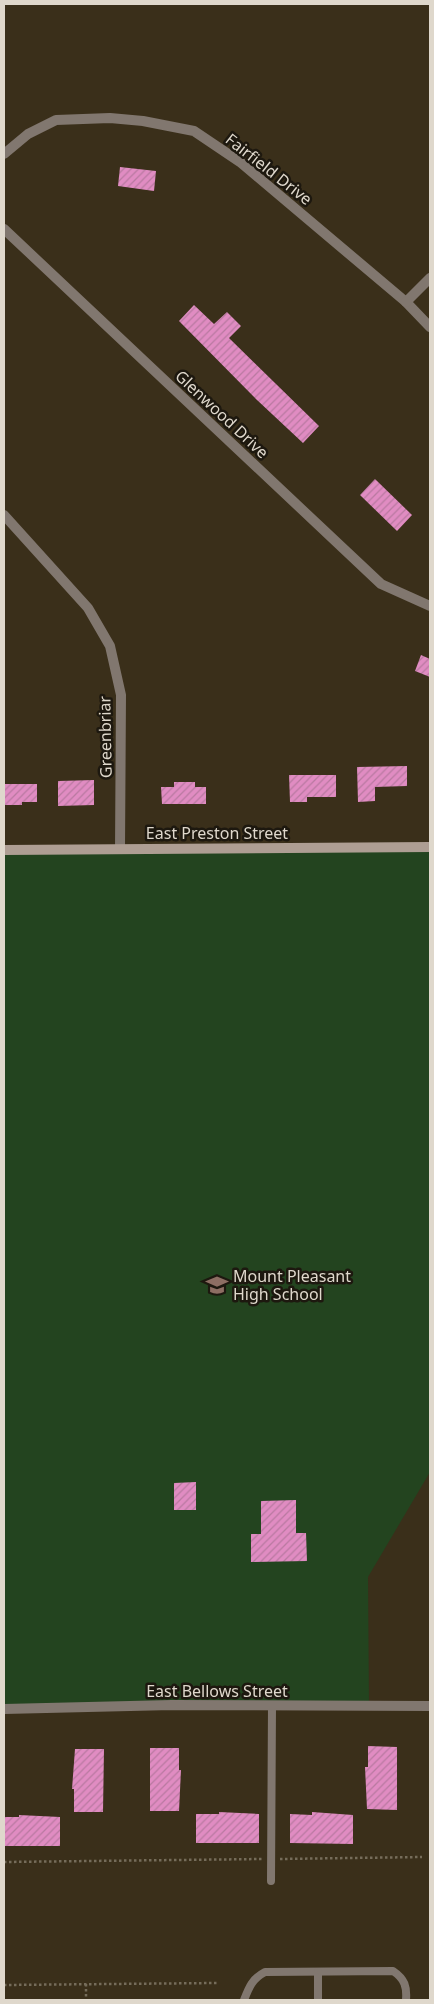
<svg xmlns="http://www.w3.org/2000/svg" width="434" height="2004" font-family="'Noto Sans',sans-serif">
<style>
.green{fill:#23441f}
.building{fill:url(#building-hatch)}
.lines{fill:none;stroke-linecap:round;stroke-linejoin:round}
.path{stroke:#756c5a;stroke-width:2.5;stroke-dasharray:2.5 2.5;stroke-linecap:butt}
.lane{stroke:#81776f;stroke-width:8}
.street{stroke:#81776f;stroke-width:10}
.secondary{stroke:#ae9e93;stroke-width:10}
.labels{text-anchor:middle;stroke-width:5;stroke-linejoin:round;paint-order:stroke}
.street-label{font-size:16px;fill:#dfd8cc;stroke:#1d180f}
.poi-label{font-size:16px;fill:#dfd8cc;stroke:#1d180f;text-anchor:start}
</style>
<defs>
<pattern id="building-hatch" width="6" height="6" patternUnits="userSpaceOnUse" patternTransform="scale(1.25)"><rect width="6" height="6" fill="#e08cc2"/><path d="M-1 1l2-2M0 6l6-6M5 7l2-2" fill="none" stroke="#b979a1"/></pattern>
</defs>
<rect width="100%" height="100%" fill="#3a2f1a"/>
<!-- green -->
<path class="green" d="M430 847V1472L368 1577 369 1706 4 1709V850Z"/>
<!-- building -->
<g class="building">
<path d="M120 167 156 171 154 191 118 186Z"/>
<path d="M194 305 214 324 227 312 241 326 229 338 319 426 303 443 257 400 179 321Z"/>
<path d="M375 479 412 515 397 531 360 495Z"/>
<path d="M421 655 430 659V677L415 671Z"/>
<path d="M407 766V786L375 787V801L358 802 357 767Z"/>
<path d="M289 775H336V797H307V802H290Z"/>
<path d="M94 780V805L58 806V781Z"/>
<path d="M174 782H195V787H206V804H162L161 787H174Z"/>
<path d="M4 784H37V802H22V805H4Z"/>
<path d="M196 1482V1510H174V1483Z"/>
<path d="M296 1500V1533H306L307 1561 251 1562V1534H261V1501Z"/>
<path d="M368 1746 397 1747V1810L367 1809 365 1767H368Z"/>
<path d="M150 1748H179V1770H181L179 1811H150Z"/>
<path d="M75 1749H104L103 1812H74V1789H72Z"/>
<path d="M219 1812 259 1814V1843H196V1814H219Z"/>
<path d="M312 1812 353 1815V1844L290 1843V1814L312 1815Z"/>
<path d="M19 1815 60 1817V1846H4V1817H19Z"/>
</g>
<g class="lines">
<!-- path -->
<g class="path">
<path d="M280 1859 422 1857"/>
<path d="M4 1862 262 1859"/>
<path d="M86 1984V2000"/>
<path d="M4 1985 217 1983"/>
</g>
<!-- lane -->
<g class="lane">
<path d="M271 1881 272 1706"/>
<path d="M244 2000C249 1987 252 1979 265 1972L393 1971C405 1979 407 1987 406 2000"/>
<path d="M318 2000V1972"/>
</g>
<!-- street -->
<g class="street">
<path d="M4 154 28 134 56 120 110 118 143 121 194 131 240 162 406 302 430 327"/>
<path d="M4 229 381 584 430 606"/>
<path d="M406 302 430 278"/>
<path d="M4 515 88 608 110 646 121 695 120 849"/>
<path d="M4 1709 172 1705 430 1706"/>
</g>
<!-- secondary -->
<path class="secondary" d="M4 850 430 847"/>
</g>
<!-- icons -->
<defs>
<g id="school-bare" transform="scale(1.725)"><path d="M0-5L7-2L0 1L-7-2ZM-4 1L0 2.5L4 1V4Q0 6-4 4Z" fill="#8d6e63" stroke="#1d180f" stroke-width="2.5" paint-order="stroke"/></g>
</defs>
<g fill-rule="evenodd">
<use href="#school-bare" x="217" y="1285"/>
</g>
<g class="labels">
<!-- street labels -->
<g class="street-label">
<text transform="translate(269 169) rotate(38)" y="6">Fairfield Drive</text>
<text transform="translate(222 414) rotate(43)" y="6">Glenwood Drive</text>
<text transform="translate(105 737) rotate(-91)" y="6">Greenbriar</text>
<text x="217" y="839">East Preston Street</text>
<text x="217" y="1697">East Bellows Street</text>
</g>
<!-- poi labels -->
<g class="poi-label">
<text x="233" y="1282">Mount Pleasant<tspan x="233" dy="18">High School</tspan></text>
</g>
</g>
<!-- border -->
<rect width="434" height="2004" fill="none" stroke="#dfd8cc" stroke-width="10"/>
</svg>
